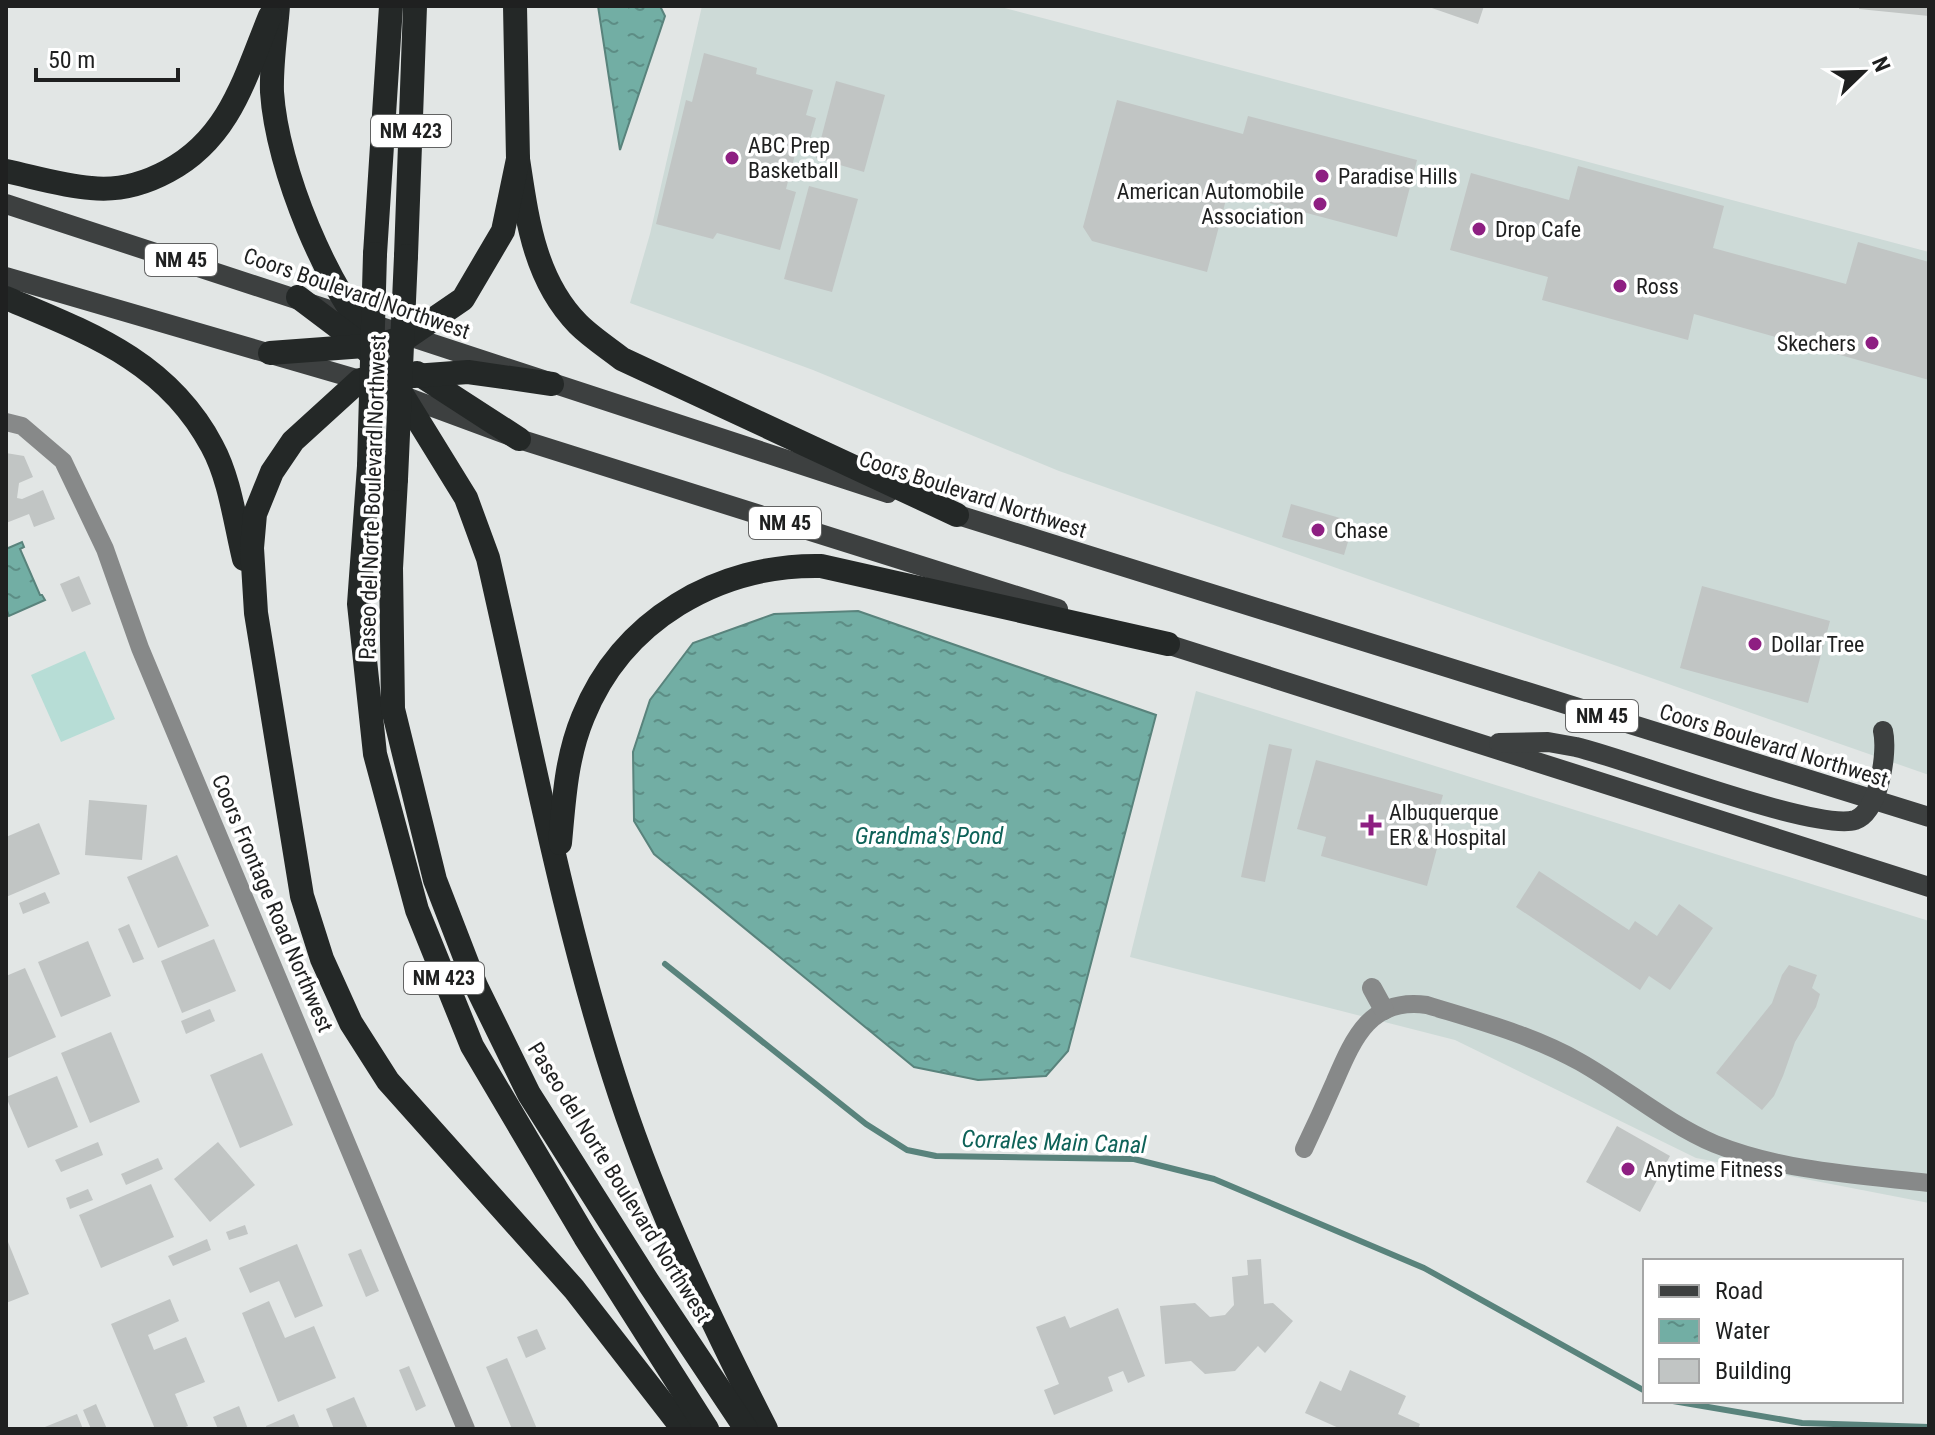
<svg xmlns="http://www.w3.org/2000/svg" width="1935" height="1435" font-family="'Roboto Condensed',sans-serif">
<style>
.built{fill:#cddad7}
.pitch{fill:#b7ddd6}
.water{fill:url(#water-ripples);stroke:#59837c;stroke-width:2}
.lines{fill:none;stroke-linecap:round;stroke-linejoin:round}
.stream{stroke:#59837c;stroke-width:6}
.building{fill:#c1c5c4}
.minor{stroke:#878989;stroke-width:18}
.tertiary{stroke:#878989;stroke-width:20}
.primary{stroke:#3d4040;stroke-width:20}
.motorway{stroke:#242827;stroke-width:24}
.motorway-bridge{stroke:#242827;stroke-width:24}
.poi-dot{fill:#8e1f82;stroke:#fff;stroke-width:3}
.labels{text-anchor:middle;stroke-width:7;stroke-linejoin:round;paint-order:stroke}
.shield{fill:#fff;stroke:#626363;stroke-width:2}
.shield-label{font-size:20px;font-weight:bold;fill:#1f2020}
.poi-label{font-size:22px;fill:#1f2020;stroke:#fff;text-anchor:start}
.street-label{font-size:22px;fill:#1f2020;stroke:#fff}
.water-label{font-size:24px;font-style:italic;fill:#0e6258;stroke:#fff}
</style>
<defs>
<pattern id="water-ripples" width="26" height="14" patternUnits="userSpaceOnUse" patternTransform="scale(2)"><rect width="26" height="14" fill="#72aea4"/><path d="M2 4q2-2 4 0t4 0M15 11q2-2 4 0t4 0" fill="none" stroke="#5d8d85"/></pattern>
</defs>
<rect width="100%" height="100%" fill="#e2e6e5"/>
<!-- built -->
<g class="built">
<path d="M702 6H997L1929 252V775L1059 471 813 370 630 303 650 234Z"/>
<path d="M1196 691 1929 921V1203L1696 1158 1455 1040 1130 957Z"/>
</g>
<!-- pitch -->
<path class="pitch" d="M85 651 115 719 61 742 31 675Z"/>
<!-- water -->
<g class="water">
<path d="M598 6H660L665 16 620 150Z"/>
<path d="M22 542 24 547 20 549 40 595H42L45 600 9 616 6 608V549Z"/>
<path d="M858 611 1156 715 1068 1051 1046 1076 978 1080 914 1067 654 854 634 821 633 752 650 700 693 643 774 614Z"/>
</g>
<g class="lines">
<!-- stream -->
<g class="stream">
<path d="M665 964 866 1124 907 1150 936 1156 1134 1159 1214 1179 1424 1268 1645 1391"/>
<path d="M1673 1401 1802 1423 1929 1427"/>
</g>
</g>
<!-- building -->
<g class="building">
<path d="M1426 6H1484L1478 24Z"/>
<path d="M1860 6H1929V16L1859 9Z"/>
<path d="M704 53 757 68 756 74 813 90 806 115 816 118 808 146 798 143 786 189 796 192 780 250 717 233 713 239 656 224 686 100 692 102Z"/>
<path d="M836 81 885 95 864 172 816 158Z"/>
<path d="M1117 100 1243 134 1248 116 1417 160 1397 237 1228 192 1207 272 1092 241 1083 227Z"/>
<path d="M1578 166 1724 206 1713 248 1846 284 1858 242 1929 262V380L1694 314 1688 340 1542 300 1548 277 1450 250 1471 173 1569 200Z"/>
<path d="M809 186 858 199 832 292 784 279Z"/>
<path d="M6 453 24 456 33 477 19 483 17 498 22 499 43 490 55 519 34 527 29 514 6 523Z"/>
<path d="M1291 504 1354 522 1344 555 1282 537Z"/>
<path d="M79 576 91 604 72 612 60 584Z"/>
<path d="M1702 586 1830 621 1808 703 1680 668Z"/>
<path d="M1269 744 1292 749 1265 882 1241 877Z"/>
<path d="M1316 760 1443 795 1436 819 1444 822 1427 886 1321 856 1326 837 1297 829Z"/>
<path d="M89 800 147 805 142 860 85 855Z"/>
<path d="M39 823 60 874 6 897V837Z"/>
<path d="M177 855 209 926 158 948 127 877Z"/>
<path d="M1539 871 1629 930 1635 921 1657 936 1679 904 1713 928 1670 990 1649 976 1640 990 1516 907Z"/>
<path d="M45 892 50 903 23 914 19 903Z"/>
<path d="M129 924 144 959 133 963 118 929Z"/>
<path d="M214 939 236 991 182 1013 161 961Z"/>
<path d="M88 941 111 996 61 1017 38 962Z"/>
<path d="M1789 965 1817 975 1812 988 1820 994 1816 1007 1795 1042 1783 1076 1774 1096 1762 1110 1716 1073 1772 1003 1782 975Z"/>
<path d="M25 968 56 1037 6 1059V976Z"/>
<path d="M210 1009 215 1021 186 1034 181 1021Z"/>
<path d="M111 1032 140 1102 90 1123 61 1053Z"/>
<path d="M262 1053 293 1125 240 1148 210 1075Z"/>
<path d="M57 1076 78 1127 28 1148 6 1097Z"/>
<path d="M1617 1126 1670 1156 1640 1212 1586 1182Z"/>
<path d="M98 1142 103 1155 61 1172 55 1160Z"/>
<path d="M218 1142 255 1185 210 1222 174 1179Z"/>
<path d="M158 1158 163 1169 126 1185 121 1174Z"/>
<path d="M151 1184 174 1237 101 1268 79 1215Z"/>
<path d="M88 1189 93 1200 70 1209 66 1198Z"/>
<path d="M245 1225 248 1234 229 1240 226 1232Z"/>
<path d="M6 1237 29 1294 6 1303Z"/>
<path d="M207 1239 211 1250 173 1266 168 1256Z"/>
<path d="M297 1244 323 1306 295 1318 279 1281 250 1293 239 1268Z"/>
<path d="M361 1249 379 1291 366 1297 348 1254Z"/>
<path d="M1261 1259 1264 1304 1273 1303 1293 1321 1265 1353 1258 1346 1235 1371 1205 1374 1191 1361 1165 1364 1160 1306 1195 1303 1210 1317 1225 1315 1234 1305 1232 1277 1248 1275 1247 1260Z"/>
<path d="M170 1299 179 1321 148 1335 154 1350 186 1337 205 1382 175 1394 188 1426 180 1429H155L111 1324Z"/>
<path d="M269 1301 285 1338 314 1326 336 1378 278 1402 242 1313Z"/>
<path d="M1118 1308 1145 1376 1128 1383 1123 1371 1108 1377 1113 1391 1054 1415 1044 1390 1059 1384 1036 1327 1065 1316 1070 1328Z"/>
<path d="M537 1329 546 1349 526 1358 517 1337Z"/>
<path d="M507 1358 537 1429H512L486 1367Z"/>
<path d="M409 1366 426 1406 416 1411 399 1370Z"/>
<path d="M1350 1370 1406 1396 1398 1414 1420 1424 1418 1429H1341L1305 1413 1320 1381 1341 1391Z"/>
<path d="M354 1397 368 1429H334L326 1409Z"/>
<path d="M96 1404 107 1429H91L83 1410Z"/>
<path d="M239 1406 248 1429H218L213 1417Z"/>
<path d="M77 1414 83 1429H40Z"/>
<path d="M294 1414 300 1429H267L266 1426Z"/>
</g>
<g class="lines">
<!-- minor -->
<g class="minor">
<path d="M6 422 22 426 63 461 105 549 140 648 466 1429"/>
<path d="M1304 1149C1315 1126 1325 1104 1335 1081 1354 1037 1371 997 1427 1005 1479 1021 1532 1035 1580 1062 1626 1088 1666 1123 1715 1144 1782 1171 1857 1175 1929 1183"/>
</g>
<!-- tertiary -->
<path class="tertiary" d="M1372 988 1384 1010"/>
<!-- primary -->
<g class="primary">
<path d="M6 204C301 298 594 397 888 493"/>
<path d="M6 277 360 380 519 439 1058 609"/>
<path d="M945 511 1929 817"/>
<path d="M1154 640 1929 887"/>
<path d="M1499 743 1548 742 1576 747C1628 759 1816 832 1855 820 1879 812 1888 752 1883 731"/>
</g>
<!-- motorway -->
<g class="motorway">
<path d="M278 6C276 34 271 64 272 92 277 169 327 291 380 348"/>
<path d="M518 159C527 218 534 279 578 324 591 337 608 348 622 359L957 515"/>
<path d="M6 171C34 177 63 186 91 188 118 191 144 184 168 171 230 138 245 77 270 16"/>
<path d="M375 254 391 6"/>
<path d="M406 256 415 6"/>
<path d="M298 297 363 346 392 378 466 498 488 558C529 736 563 923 620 1095 658 1210 711 1321 766 1429"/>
<path d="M6 298C89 333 167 361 212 446 230 479 235 522 244 559"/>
<path d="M270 353 378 345 409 336 463 299 503 231 518 159 515 6"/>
<path d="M417 373 519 439"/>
<path d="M552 384 468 372 360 380 293 441 272 472 255 514 252 548 256 613 302 896 322 959 351 1023 388 1081 574 1289 683 1429"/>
<path d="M369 466 359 604 375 754 417 910 472 1046 585 1237 707 1429"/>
<path d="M396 479 391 568 393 709 435 880 476 986 529 1094 648 1282 746 1429"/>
<path d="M560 843C564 800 566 758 583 717 622 620 718 564 821 566L1168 644"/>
</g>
<!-- motorway-bridge -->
<g class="motorway-bridge">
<path d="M369 466 375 254"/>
<path d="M396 479 406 256"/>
</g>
</g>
<!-- markers -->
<g class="poi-dot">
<circle cx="732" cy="158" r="8"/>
<circle cx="1322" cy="176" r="8"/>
<circle cx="1320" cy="204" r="8"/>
<circle cx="1479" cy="229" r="8"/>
<circle cx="1620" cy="286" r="8"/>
<circle cx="1872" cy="343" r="8"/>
<circle cx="1318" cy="530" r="8"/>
<circle cx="1755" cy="644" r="8"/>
<path d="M1367 813h8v8h8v8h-8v8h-8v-8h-8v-8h8z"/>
<circle cx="1628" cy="1169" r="8"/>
</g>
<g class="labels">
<!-- shield labels -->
<g class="shield">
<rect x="371" y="115" width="80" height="32" rx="6"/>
<rect x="145" y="244" width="72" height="32" rx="6"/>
<rect x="749" y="507" width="72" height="32" rx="6"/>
<rect x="1566" y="700" width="72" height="32" rx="6"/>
<rect x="404" y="962" width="80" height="32" rx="6"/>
</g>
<g class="shield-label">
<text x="411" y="138">NM 423</text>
<text x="181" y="267">NM 45</text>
<text x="785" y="530">NM 45</text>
<text x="1602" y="723">NM 45</text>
<text x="444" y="985">NM 423</text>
</g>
<!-- poi labels -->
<g class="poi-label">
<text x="748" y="153">ABC Prep<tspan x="748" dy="25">Basketball</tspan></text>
<text x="1338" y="184">Paradise Hills</text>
<text x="1304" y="199" text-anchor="end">American Automobile<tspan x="1304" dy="25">Association</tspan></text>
<text x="1495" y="237">Drop Cafe</text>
<text x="1636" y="294">Ross</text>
<text x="1856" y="351" text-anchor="end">Skechers</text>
<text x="1334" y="538">Chase</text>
<text x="1771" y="652">Dollar Tree</text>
<text x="1389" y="820">Albuquerque<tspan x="1389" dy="25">ER &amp; Hospital</tspan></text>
<text x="1644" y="1177">Anytime Fitness</text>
</g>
<!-- street labels -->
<g class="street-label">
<text transform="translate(357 293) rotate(19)" y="8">Coors Boulevard Northwest</text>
<text transform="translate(973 494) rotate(18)" y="8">Coors Boulevard Northwest</text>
<text transform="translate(372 497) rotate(-88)" y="8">Paseo del Norte Boulevard Northwest</text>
<text transform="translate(1774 745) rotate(17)" y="8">Coors Boulevard Northwest</text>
<text transform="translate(273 903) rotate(67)" y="8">Coors Frontage Road Northwest</text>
<text transform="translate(620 1182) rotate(58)" y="8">Paseo del Norte Boulevard Northwest</text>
</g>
<!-- water labels -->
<g class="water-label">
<text x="929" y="844">Grandma's Pond</text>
<text transform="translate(1054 1142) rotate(2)" y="8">Corrales Main Canal</text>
</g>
</g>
<!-- border -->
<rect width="1935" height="1435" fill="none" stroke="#1f2020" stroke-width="16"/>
<!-- legend -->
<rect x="1643" y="1259" width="260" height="144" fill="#ffffff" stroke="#a5a6a6" stroke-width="2"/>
<rect x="1659" y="1285" width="40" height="12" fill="#3d4040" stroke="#a5a6a6" stroke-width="2"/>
<text x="1715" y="1299" font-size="24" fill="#1f2020">Road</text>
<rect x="1659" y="1319" width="40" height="24" fill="url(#water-ripples)" stroke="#a5a6a6" stroke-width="2"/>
<text x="1715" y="1339" font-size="24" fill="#1f2020">Water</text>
<rect x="1659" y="1359" width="40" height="24" fill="#c1c5c4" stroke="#a5a6a6" stroke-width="2"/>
<text x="1715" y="1379" font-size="24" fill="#1f2020">Building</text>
<!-- north arrow -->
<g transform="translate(1863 72) rotate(67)" stroke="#ffffff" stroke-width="6" paint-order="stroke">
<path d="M0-6L14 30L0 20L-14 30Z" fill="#1f2020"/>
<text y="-12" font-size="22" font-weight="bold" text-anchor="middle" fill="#1f2020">N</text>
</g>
<!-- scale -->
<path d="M36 68v12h142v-12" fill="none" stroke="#1f2020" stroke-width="4"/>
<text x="48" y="68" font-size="24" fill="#1f2020" stroke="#ffffff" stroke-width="6" paint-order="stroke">50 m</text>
</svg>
